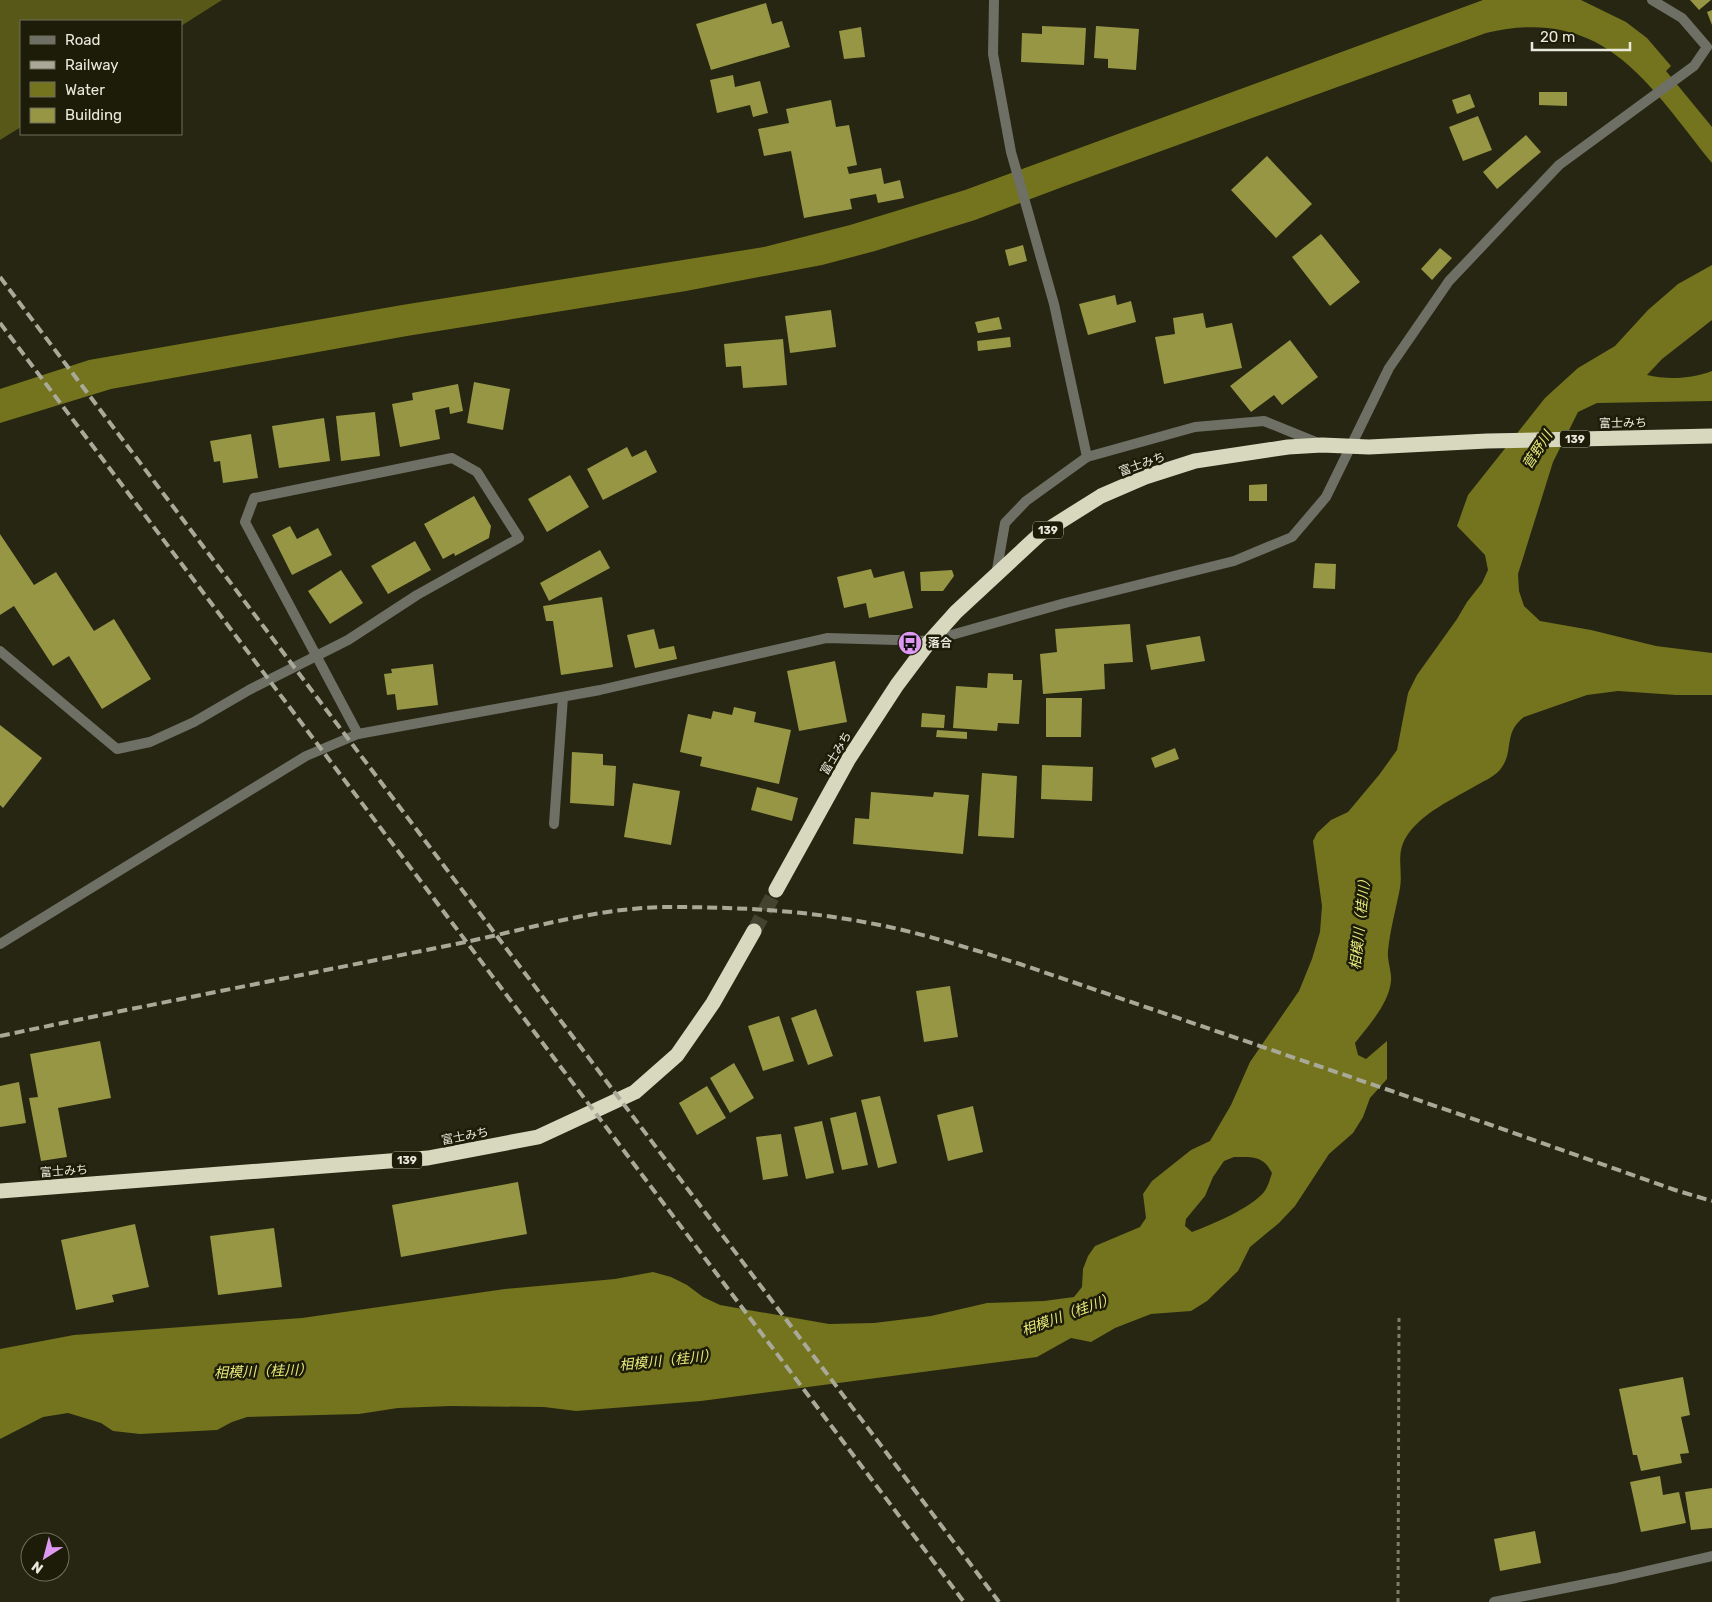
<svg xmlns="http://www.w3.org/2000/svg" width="1712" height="1602" font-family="Rubik,'Noto Sans JP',sans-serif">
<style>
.forest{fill:#585818}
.water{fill:#74731e;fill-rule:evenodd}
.building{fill:#969645}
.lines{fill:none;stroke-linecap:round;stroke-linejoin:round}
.highway-tunnel{stroke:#434330;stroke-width:15;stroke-dasharray:15 8;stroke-linecap:butt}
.path{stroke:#7e7e6e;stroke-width:3;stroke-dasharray:4 4;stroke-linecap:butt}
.lane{stroke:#6e6f65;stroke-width:10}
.street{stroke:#6e6f65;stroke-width:10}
.highway{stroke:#d7d8be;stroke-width:15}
.rail{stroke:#a9a99a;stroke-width:4;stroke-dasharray:10 5;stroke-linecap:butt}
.labels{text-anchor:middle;stroke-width:5;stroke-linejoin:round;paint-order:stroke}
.shield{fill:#1c1c08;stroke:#acac9d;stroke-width:1}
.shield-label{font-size:11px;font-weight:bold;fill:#e9eadd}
.street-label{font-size:12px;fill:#e9eadd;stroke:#1c1c08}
.poi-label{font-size:12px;font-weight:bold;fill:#e9eadd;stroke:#1c1c08;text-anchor:start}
.water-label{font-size:14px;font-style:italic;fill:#e9ea7b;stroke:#1c1c08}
</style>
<rect width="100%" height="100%" fill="#262612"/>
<!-- forest -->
<path class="forest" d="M0 0H222L181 26V21H21V127L0 140Z"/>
<!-- water -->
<g class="water">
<path d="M1483 0H1581L1626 22 1647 38 1671 66 1666 71 1712 127V163C1647 82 1604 5 1486 33L1065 186 975 220 875 251 822 265 686 291 407 336 111 389 0 423V389L89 360 402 305 764 247 850 225 965 190Z"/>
<path d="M1712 265V320L1662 359 1647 375C1667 380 1692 379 1712 371V401L1597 403 1578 412 1553 462 1518 574 1519 591 1524 606 1540 621 1591 630 1656 646 1712 653V695H1676L1618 691 1587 695 1524 717C1503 733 1514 750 1502 767 1496 776 1486 780 1477 785 1452 800 1420 813 1405 839 1396 856 1403 871 1400 888 1396 909 1390 930 1388 951 1387 961 1392 972 1391 981 1389 1004 1368 1026 1355 1043L1358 1055 1366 1059 1387 1041V1079L1370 1098 1363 1117 1353 1133 1329 1154 1295 1206 1279 1223 1250 1247 1238 1271 1207 1301 1191 1311 1151 1314 1115 1328 1091 1342 1071 1338 1037 1357 701 1401 576 1411 544 1407 451 1406 398 1408 359 1414 247 1417 232 1422 217 1430 140 1434 113 1431 101 1423 68 1413 43 1417 0 1439V1349L74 1335 302 1318 505 1289 615 1279 653 1272 671 1277 687 1285 703 1297 720 1305 829 1324 874 1323 931 1316 987 1303 1044 1301 1074 1297 1082 1287 1083 1269 1088 1256 1095 1246 1140 1227 1146 1218 1143 1194 1152 1181 1191 1150 1210 1141 1231 1105 1250 1062 1299 991 1312 959 1320 932 1322 906 1313 841 1317 833 1331 820 1348 812 1379 775 1397 750 1408 693 1417 675 1457 619 1467 602 1482 583 1488 570 1485 555 1457 526 1468 495 1545 398 1578 368 1615 346 1648 310 1678 284ZM1234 1157C1252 1157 1263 1155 1272 1173 1270 1179 1268 1187 1264 1192 1251 1208 1211 1225 1192 1232L1185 1226 1186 1219 1205 1196 1213 1177 1224 1161Z"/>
</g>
<!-- building -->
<g class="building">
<path d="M1690 0H1711L1699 10Z"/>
<path d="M766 3 772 24 782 21 790 47 711 70 696 24Z"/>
<path d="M1712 10V25L1707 12Z"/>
<path d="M1042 26 1086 28 1084 65 1021 62 1022 33 1042 34Z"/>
<path d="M1096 26 1139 29 1136 70 1108 68V59L1094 58Z"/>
<path d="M861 27 865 57 844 59 839 31Z"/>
<path d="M733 75 735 87 760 81 768 113 753 117 750 105 717 113 710 80Z"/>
<path d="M1539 92H1567V106L1539 105Z"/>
<path d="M1470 94 1475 107 1457 114 1452 100Z"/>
<path d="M831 100 836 127 849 125 857 165 847 167 849 174 881 168 884 184 900 180 904 198 878 203 876 194 850 199 852 209 804 218 791 151 764 156 758 129 789 123 786 109Z"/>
<path d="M1478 116 1492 150 1463 161 1449 127Z"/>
<path d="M1526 135 1541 152 1497 189 1483 172Z"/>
<path d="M1267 156 1312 204 1276 238 1231 190Z"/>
<path d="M1321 234 1360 282 1330 306 1292 257Z"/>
<path d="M1023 245 1027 261 1009 266 1005 250Z"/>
<path d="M1440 248 1452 258 1432 280 1421 269Z"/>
<path d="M1115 295 1117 305 1131 301 1136 322 1088 335 1079 304Z"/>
<path d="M831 310 836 347 790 353 785 316Z"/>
<path d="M1203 313 1206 328 1232 323 1242 368 1164 384 1155 337 1175 334 1173 318Z"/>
<path d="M999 317 1002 329 978 333 975 322Z"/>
<path d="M1010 337 1011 347 978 351 977 341Z"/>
<path d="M783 339 787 385 743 388 741 366 726 367 724 344Z"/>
<path d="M1290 340 1318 377 1282 405 1274 395 1251 412 1230 386Z"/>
<path d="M474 382 510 389 503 430 467 423Z"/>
<path d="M458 384 463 411 450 414 449 407 435 410 440 439 400 447 392 404 413 400 412 393Z"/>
<path d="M375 412 380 456 341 461 336 416Z"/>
<path d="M324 418 330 461 279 468 272 426Z"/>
<path d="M251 434 258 478 223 483 220 461 214 462 210 441Z"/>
<path d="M627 447 632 457 646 450 657 472 603 500 587 469Z"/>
<path d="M570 475 589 507 547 532 528 499Z"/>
<path d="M1267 484V501H1249V485Z"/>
<path d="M474 496 491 526 489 538 455 556 454 553 443 559 424 524Z"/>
<path d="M290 526 297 539 318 528 332 555 292 575 272 535Z"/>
<path d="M0 534 34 585 56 572 94 631 114 619 151 679 102 709 69 656 53 666 14 606 0 615Z"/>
<path d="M415 541 431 570 388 594 371 566Z"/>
<path d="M600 550 610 568 549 601 540 583Z"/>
<path d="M1315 563 1336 564 1335 589 1313 588Z"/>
<path d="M871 569 874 578 904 571 913 608 869 618 866 603 844 608 837 577Z"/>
<path d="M341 570 363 603 330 624 308 591Z"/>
<path d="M952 570 954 576 943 591H921L920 572Z"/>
<path d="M602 597 613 667 561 675 553 621H546L543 606Z"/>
<path d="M1130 624 1133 662 1104 664 1105 689 1043 694 1040 654 1057 652 1055 629Z"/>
<path d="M654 629 659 649 674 646 677 659 635 668 627 635Z"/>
<path d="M1200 636 1205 661 1151 670 1146 645Z"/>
<path d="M835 661 847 722 799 731 787 671Z"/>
<path d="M433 664 438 705 397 710 395 694 387 695 384 674 392 673 391 669Z"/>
<path d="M988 673 1013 674V680H1022L1019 724 998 723 997 731 953 728 956 686 987 688Z"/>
<path d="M1046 698H1082L1081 737H1046Z"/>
<path d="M734 707 756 712 754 722 791 730 779 784 700 766 702 757 680 752 688 714 711 719 713 711 732 715Z"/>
<path d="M922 713 945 715 944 728 921 727Z"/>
<path d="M0 725 42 758 3 808 0 805Z"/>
<path d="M937 730 967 732V739L936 737Z"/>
<path d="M1175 748 1179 759 1155 768 1151 758Z"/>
<path d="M572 752 603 754V765L616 766 614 806 570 803Z"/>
<path d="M1042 765 1093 767 1092 801 1041 799Z"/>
<path d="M982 773 1017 776 1014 838 978 836Z"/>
<path d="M633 783 680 791 671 845 624 837Z"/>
<path d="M757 787 798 798 792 821 751 810Z"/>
<path d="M871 792 933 797 934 792 969 795 963 854 853 844 855 818 869 819Z"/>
<path d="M950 986 958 1037 924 1042 916 991Z"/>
<path d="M816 1009 833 1056 808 1065 791 1018Z"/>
<path d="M779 1016 794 1061 763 1071 748 1026Z"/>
<path d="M100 1041 111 1098 58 1108 67 1157 41 1161 29 1098 38 1097 30 1054Z"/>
<path d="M734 1063 754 1098 730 1113 710 1078Z"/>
<path d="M19 1082 26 1123 0 1127V1086Z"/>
<path d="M707 1086 726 1118 697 1135 679 1103Z"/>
<path d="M880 1096 897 1163 878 1168 861 1100Z"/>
<path d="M973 1106 983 1152 948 1161 937 1115Z"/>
<path d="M856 1112 868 1165 842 1170 830 1118Z"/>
<path d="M822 1121 834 1173 806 1179 794 1127Z"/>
<path d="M781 1134 788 1176 763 1180 756 1137Z"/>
<path d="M518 1182 527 1234 401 1257 392 1205Z"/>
<path d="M135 1224 149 1287 112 1295 114 1302 76 1310 61 1240Z"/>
<path d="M274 1228 282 1287 218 1295 210 1236Z"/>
<path d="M1683 1377 1690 1415 1681 1417 1689 1453 1680 1454 1682 1463 1641 1471 1637 1455H1633L1619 1389Z"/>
<path d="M1660 1476 1663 1495 1679 1492 1686 1523 1641 1532 1630 1482Z"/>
<path d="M1712 1488V1528L1691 1530 1685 1492Z"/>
<path d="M1535 1531 1541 1563 1500 1571 1494 1539Z"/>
</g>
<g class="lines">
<!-- highway-tunnel -->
<path class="highway-tunnel" d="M754 931 776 890"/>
<!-- path -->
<path class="path" d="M1398 1602 1399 1314"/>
<!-- lane -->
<path class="lane" d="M0 651 117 749 150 742 194 722 249 690 348 640 417 595 519 538 477 472 452 458 254 498 245 522 358 734"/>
<!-- street -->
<g class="street">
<path d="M994 0 993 54 1011 152 1054 304 1087 457 1195 427 1264 421 1318 443"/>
<path d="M996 575 1005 523 1026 501 1087 457"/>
<path d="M554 824 563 697"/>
<path d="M0 944 306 756 358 734 600 690 827 638 930 641 1065 603 1234 561 1292 537 1326 497 1389 368 1449 281 1559 165 1694 66 1707 47 1682 18 1652 0"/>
<path d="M1494 1602 1616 1578 1712 1556"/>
</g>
<!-- highway -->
<g class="highway">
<path d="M776 890 848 760 897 685 930 641 956 612 1039 535 1101 496 1145 477 1195 461 1288 447 1322 445 1369 447 1487 441 1712 436"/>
<path d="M0 1191 428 1158 538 1137 635 1092 677 1055 713 1003 754 931"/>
</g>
<!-- rail -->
<g class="rail">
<path d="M0 277 999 1602"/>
<path d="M0 323 964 1602"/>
<path d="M0 1036C148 1005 297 976 446 946 519 932 591 908 666 907 734 907 803 910 869 923 920 932 971 949 1020 964L1491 1125 1675 1190 1712 1201"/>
</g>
</g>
<!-- icons -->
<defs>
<g id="bus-disc" transform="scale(1.25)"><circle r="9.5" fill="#de98f2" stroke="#1c1c08"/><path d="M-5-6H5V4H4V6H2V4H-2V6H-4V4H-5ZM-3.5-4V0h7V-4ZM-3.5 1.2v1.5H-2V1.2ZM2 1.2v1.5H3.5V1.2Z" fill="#111"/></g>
</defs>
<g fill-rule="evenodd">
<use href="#bus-disc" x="910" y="643"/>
</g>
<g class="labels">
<!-- shield labels -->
<g class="shield">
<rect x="1560" y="430.5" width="30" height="17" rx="4"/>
<rect x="1033" y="521.5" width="30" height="17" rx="4"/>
<rect x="392" y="1151.5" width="30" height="17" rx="4"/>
</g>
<g class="shield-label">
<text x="1575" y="443">139</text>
<text x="1048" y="534">139</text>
<text x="407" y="1164">139</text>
</g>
<!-- street labels -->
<g class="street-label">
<text transform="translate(1623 423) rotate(-1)" y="4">富士みち</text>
<text transform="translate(1142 464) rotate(-20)" y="4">富士みち</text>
<text transform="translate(836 753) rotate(-59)" y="4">富士みち</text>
<text transform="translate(465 1136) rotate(-11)" y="4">富士みち</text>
<text transform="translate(64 1171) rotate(-4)" y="4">富士みち</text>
</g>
<!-- poi labels -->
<g class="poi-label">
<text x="928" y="647">落合</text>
</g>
<!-- water labels -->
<g class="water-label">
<text transform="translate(1537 450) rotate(-57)" y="5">菅野川</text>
<text transform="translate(1360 921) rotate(-84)" y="5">相模川（桂川）</text>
<text transform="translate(1068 1314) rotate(-20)" y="5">相模川（桂川）</text>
<text transform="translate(668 1360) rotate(-6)" y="5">相模川（桂川）</text>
<text transform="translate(263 1371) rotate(-2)" y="5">相模川（桂川）</text>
</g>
</g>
<!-- legend -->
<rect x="20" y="20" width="162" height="115" fill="#1c1c08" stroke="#6e6e5d"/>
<rect x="30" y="36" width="25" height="8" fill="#6e6f65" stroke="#6e6e5d"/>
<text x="65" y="45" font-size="15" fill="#e9eadd">Road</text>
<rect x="30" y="61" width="25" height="8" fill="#a9a99a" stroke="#6e6e5d"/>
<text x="65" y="70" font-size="15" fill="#e9eadd">Railway</text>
<rect x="30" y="82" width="25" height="15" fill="#74731e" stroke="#6e6e5d"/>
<text x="65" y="95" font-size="15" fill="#e9eadd">Water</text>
<rect x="30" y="108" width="25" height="15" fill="#969645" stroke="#6e6e5d"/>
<text x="65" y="120" font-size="15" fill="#e9eadd">Building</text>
<!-- north arrow -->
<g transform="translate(45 1557) rotate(216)"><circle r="24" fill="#1c1c08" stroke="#6e6e5d"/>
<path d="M0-4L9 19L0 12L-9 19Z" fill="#de98f2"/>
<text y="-8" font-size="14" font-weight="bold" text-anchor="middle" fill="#e9eadd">N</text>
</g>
<!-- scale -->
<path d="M1532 42v8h98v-8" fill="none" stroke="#e9eadd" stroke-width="2.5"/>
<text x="1540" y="42" font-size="15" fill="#e9eadd" stroke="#1c1c08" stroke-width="4" paint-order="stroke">20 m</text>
</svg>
